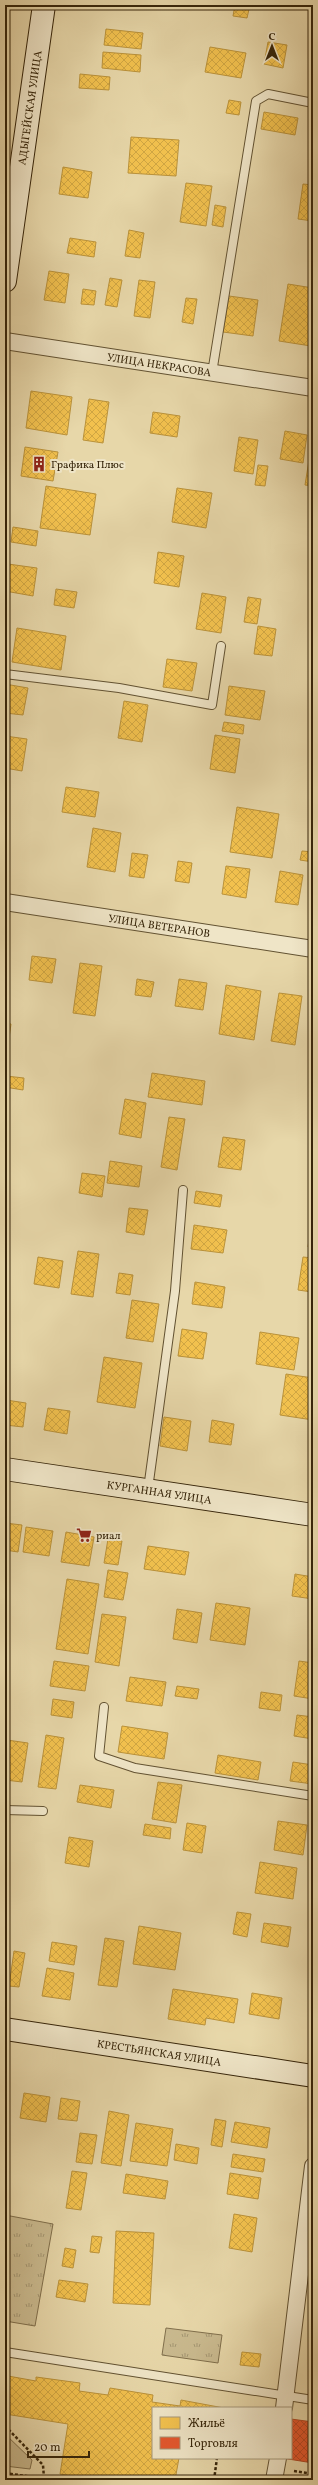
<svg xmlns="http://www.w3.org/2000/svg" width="318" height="2485" font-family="Vollkorn,serif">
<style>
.grass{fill:#c9b98e;stroke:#806f4c}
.park{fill:url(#park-tufts);stroke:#806f4c}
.homes{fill:url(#homes-cross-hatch);stroke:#ba923a}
.shops{fill:url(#shops-cross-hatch);stroke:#b04823}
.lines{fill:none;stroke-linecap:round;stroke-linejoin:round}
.lane-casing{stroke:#625232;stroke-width:10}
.street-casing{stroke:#625232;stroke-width:18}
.secondary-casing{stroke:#36250a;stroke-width:24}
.path{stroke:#36250a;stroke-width:2.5;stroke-dasharray:3 2;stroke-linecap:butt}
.lane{stroke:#efe5c7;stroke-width:8}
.street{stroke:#efe5c7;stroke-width:16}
.secondary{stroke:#efe5c7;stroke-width:22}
.labels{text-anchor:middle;stroke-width:4;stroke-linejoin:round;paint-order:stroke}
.street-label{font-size:11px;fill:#36250a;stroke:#efe5c7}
.poi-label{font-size:11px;fill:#36250a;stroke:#efe5c7;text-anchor:start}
</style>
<defs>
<pattern id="park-tufts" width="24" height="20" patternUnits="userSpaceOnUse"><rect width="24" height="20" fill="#c9b98e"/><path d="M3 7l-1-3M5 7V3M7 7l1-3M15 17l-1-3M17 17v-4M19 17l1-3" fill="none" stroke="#a49672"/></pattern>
<pattern id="homes-cross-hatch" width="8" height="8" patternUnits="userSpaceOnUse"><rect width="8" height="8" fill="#f2c14e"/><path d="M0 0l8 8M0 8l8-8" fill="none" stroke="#d0a643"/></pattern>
<pattern id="shops-cross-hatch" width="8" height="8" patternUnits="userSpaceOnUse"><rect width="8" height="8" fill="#e4572e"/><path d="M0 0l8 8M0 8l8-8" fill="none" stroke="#ba4825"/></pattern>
</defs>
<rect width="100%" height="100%" fill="#e7d7a9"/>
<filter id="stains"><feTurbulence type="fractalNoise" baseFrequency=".005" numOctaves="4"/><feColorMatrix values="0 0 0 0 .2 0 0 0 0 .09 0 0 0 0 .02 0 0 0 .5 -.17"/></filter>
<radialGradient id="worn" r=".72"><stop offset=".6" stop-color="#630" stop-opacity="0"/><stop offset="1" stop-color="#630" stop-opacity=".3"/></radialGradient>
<!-- grass -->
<path class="grass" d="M5 2434 32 2460 30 2469 5 2466Z"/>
<!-- park -->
<g class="park">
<path d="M5 2215 53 2224 35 2326 5 2321Z"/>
<path d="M166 2328 222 2335 218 2363 162 2355Z"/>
</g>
<!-- homes -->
<g class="homes">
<path d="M235 5H250L247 18 233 16Z"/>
<path d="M106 29 143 33 141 49 104 45Z"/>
<path d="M268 42 287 45 283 68 264 64Z"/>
<path d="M210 47 246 53 241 78 205 72Z"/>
<path d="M103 52 141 55 140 72 102 68Z"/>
<path d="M80 74 110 77 109 90 79 88Z"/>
<path d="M229 100 241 102 239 115 226 113Z"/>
<path d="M264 112 298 118 295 135 261 129Z"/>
<path d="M131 137 179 140 176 176 128 173Z"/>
<path d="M63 167 92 172 88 198 59 194Z"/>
<path d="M186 183 212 186 206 226 180 222Z"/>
<path d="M303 184 313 185V221L298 219Z"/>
<path d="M215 205 226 207 223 227 212 225Z"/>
<path d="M129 230 144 233 140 258 125 256Z"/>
<path d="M70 238 96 242 94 257 67 253Z"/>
<path d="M49 271 69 274 65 303 44 300Z"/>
<path d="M110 278 122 280 117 307 105 305Z"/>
<path d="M139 280 155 282 150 318 134 316Z"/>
<path d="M288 284 313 288 311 346 279 341Z"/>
<path d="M83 289 96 291 94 305 81 304Z"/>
<path d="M229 296 258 300 253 336 223 332Z"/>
<path d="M186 298 197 299 193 324 182 322Z"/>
<path d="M31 391 72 397 67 435 26 428Z"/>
<path d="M89 399 109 402 103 443 83 440Z"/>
<path d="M153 412 180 416 177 437 150 433Z"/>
<path d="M285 431 307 435 303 463 280 459Z"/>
<path d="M313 435V486L305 485Z"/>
<path d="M239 437 258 440 253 474 234 471Z"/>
<path d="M25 447 58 452 53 481 21 476Z"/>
<path d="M258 465 268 466 265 486 255 485Z"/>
<path d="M46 486 96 494 90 535 40 528Z"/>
<path d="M177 488 212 493 206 528 172 522Z"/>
<path d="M13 527 38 531 36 546 11 542Z"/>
<path d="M158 552 184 556 179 587 154 583Z"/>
<path d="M8 564 37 568 33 596 5 591Z"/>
<path d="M56 589 77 592 74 608 54 605Z"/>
<path d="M202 593 226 597 221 633 196 629Z"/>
<path d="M248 597 261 599 257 624 244 622Z"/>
<path d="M258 626 276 629 272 656 254 654Z"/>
<path d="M17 628 66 636 61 670 12 662Z"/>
<path d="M167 659 197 663 192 691 163 687Z"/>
<path d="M5 684 28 688 23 715 5 713Z"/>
<path d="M229 686 265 691 260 720 225 715Z"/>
<path d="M124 701 148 705 142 742 118 738Z"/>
<path d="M224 722 244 725 243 734 222 731Z"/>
<path d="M215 735 240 739 235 773 210 769Z"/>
<path d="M5 736 27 739 22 771 5 768Z"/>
<path d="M66 787 99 792 95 817 62 812Z"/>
<path d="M237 807 279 814 272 858 230 852Z"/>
<path d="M93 828 121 833 115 872 87 867Z"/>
<path d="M302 851 313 852V862L300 860Z"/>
<path d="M132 853 148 855 144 878 129 876Z"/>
<path d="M178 861 192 863 189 883 175 881Z"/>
<path d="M226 866 250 869 246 898 222 894Z"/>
<path d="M280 871 303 875 298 905 275 902Z"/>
<path d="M32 956 56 959 52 983 29 980Z"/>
<path d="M80 963 102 966 95 1016 73 1013Z"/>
<path d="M137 979 154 982 151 997 135 995Z"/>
<path d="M179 979 207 983 203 1010 175 1006Z"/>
<path d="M226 985 261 991 254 1040 219 1034Z"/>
<path d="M279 993 302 996 295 1045 271 1041Z"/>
<path d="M5 1023 11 1024 6 1061H5Z"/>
<path d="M152 1073 205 1081 202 1105 148 1097Z"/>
<path d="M6 1076 24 1078 23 1090 5 1087Z"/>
<path d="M125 1099 146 1103 141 1138 119 1134Z"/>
<path d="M169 1117 185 1119 177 1170 161 1167Z"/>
<path d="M223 1137 245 1140 241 1170 218 1167Z"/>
<path d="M110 1161 142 1166 139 1187 107 1183Z"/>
<path d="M82 1173 105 1176 102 1197 79 1193Z"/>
<path d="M5 1191H9L7 1201 5 1200Z"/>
<path d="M196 1191 222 1195 220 1207 194 1203Z"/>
<path d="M129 1208 148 1210 144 1235 126 1232Z"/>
<path d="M311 1224H313V1248L308 1247Z"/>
<path d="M194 1225 227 1230 223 1253 191 1249Z"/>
<path d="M78 1251 99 1254 93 1297 71 1294Z"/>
<path d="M38 1257 63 1261 59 1288 34 1284Z"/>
<path d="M303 1257 313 1258 312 1292 298 1290Z"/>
<path d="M119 1273 133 1275 130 1295 116 1293Z"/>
<path d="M195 1282 225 1287 222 1308 192 1304Z"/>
<path d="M132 1300 159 1304 153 1342 126 1338Z"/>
<path d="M313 1308V1331L309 1330Z"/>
<path d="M182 1329 207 1333 203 1359 178 1356Z"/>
<path d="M260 1332 299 1338 294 1370 256 1364Z"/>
<path d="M313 1343V1371L309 1370Z"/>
<path d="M104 1357 142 1363 135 1408 97 1402Z"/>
<path d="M286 1374 313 1378V1420L280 1415Z"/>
<path d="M6 1400 26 1403 23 1427 5 1425Z"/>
<path d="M48 1408 70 1411 67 1434 44 1430Z"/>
<path d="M164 1417 191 1421 187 1451 160 1446Z"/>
<path d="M212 1420 234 1424 231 1445 209 1442Z"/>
<path d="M5 1523 22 1525 18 1552 5 1550Z"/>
<path d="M26 1527 53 1531 49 1556 23 1552Z"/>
<path d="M66 1532 94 1537 89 1566 61 1562Z"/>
<path d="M108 1539 122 1541 118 1565 104 1563Z"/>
<path d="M148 1546 189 1552 185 1575 144 1569Z"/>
<path d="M108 1570 128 1573 123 1600 104 1597Z"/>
<path d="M295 1574 313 1577V1599L292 1596Z"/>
<path d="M67 1579 99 1584 88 1654 56 1649Z"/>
<path d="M216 1603 250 1608 245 1645 210 1640Z"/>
<path d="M177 1609 202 1613 197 1643 173 1639Z"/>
<path d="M102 1614 126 1617 119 1666 95 1662Z"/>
<path d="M54 1661 89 1666 85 1691 50 1686Z"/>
<path d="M299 1661 313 1663V1699L294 1696Z"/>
<path d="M130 1677 166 1682 162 1706 126 1701Z"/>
<path d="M177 1686 199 1689 197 1699 175 1696Z"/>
<path d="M261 1692 282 1695 280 1711 259 1708Z"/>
<path d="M53 1699 74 1702 72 1718 51 1715Z"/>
<path d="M297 1715 313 1717V1739L294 1736Z"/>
<path d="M122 1726 168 1733 164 1759 118 1752Z"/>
<path d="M46 1735 64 1738 56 1789 38 1787Z"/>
<path d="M7 1740 28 1743 22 1782 5 1780Z"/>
<path d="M218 1755 261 1762 258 1780 215 1773Z"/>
<path d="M293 1762 313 1765V1784L290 1781Z"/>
<path d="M158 1782 182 1785 176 1823 152 1819Z"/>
<path d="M80 1785 114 1790 111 1808 77 1802Z"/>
<path d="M278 1821 307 1825 303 1855 274 1850Z"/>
<path d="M187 1823 206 1826 202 1853 183 1850Z"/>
<path d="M145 1824 171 1828 170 1839 143 1835Z"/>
<path d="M69 1837 93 1841 89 1867 65 1863Z"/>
<path d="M260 1862 297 1868 293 1899 255 1893Z"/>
<path d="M237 1912 251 1914 247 1937 233 1934Z"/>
<path d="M264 1923 291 1927 288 1947 261 1942Z"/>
<path d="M139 1926 181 1933 175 1970 133 1964Z"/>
<path d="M105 1938 124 1941 117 1987 98 1985Z"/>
<path d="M52 1942 77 1946 74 1965 49 1961Z"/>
<path d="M14 1951 25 1953 19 1987 9 1986Z"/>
<path d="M47 1968 74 1973 70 2000 42 1996Z"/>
<path d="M173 1989 238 1999 234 2023 206 2018 205 2025 168 2019Z"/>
<path d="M252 1993 282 1998 279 2019 249 2014Z"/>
<path d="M24 2093 50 2097 46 2122 20 2118Z"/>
<path d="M61 2098 80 2101 77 2121 58 2119Z"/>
<path d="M109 2111 129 2115 121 2166 101 2163Z"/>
<path d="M215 2119 226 2121 222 2147 211 2145Z"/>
<path d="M235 2122 270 2128 267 2148 231 2142Z"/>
<path d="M136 2123 173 2129 167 2166 130 2161Z"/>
<path d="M80 2133 97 2135 92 2164 76 2162Z"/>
<path d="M176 2144 199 2148 197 2164 174 2160Z"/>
<path d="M233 2154 265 2159 263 2172 231 2167Z"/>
<path d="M72 2171 87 2173 81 2210 66 2208Z"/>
<path d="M230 2173 261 2178 258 2199 227 2194Z"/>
<path d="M126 2174 168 2181 165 2199 123 2193Z"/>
<path d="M234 2214 257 2218 252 2252 229 2248Z"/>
<path d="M116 2231 154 2233 150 2305 113 2303Z"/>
<path d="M92 2236 102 2237 99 2253 90 2252Z"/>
<path d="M65 2248 76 2250 73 2268 62 2266Z"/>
<path d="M59 2280 88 2284 85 2302 56 2297Z"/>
<path d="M242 2352 261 2354 259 2367 240 2365Z"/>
<path d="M5 2372 8 2373V2376L36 2381V2377L80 2383 79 2391 108 2395 110 2388 153 2395 152 2402 180 2406 181 2400 224 2408H153V2458H179L175 2480H96L60 2474 68 2424 5 2414Z"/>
</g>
<!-- shops -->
<path class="shops" d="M291 2419 313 2422V2463L282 2458H291Z"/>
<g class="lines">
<!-- lane casing -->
<g class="lane-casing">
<g id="lane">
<path d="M212 373 256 101 268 94 313 103"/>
<path d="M5 674 119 688 212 705 221 646"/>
<path d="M148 1489 175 1291 183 1190"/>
<path d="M104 1707 99 1756 135 1768 313 1796"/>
<path d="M5 1810 43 1811"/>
<path d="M5 2352 313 2400"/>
</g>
</g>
<!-- street casing -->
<g class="street-casing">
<g id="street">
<path id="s1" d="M5 341 313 388"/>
<path id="s2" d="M5 902 313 949"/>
<path d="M284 2408 313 2166"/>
<path d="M274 2480 278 2458"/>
</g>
</g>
<!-- secondary casing -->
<g class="secondary-casing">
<g id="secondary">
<path id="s3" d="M5 281 44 5"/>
<path id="s4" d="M5 1469 313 1515"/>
<path id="s5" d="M5 2029 313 2076"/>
</g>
</g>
<!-- path -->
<g class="path">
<path d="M5 2426 43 2465 44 2478"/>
<path d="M294 2471 313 2474"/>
<path d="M5 2473 54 2480"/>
<path d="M214 2480 217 2458"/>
</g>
<!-- lane -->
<use href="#lane" class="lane"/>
<!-- street -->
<use href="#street" class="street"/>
<!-- secondary -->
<use href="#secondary" class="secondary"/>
</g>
<!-- icons -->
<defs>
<g id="building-bare" transform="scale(1.2)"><path d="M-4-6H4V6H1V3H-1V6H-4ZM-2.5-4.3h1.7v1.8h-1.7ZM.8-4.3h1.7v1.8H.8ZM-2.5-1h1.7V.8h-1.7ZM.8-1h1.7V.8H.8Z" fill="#8f2418" stroke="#efe5c7" stroke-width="2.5" paint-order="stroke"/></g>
<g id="supermarket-bare" transform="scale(1.2)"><path d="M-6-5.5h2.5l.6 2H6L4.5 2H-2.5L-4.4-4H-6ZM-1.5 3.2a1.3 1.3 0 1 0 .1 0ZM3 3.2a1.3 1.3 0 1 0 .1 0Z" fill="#8f2418" stroke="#efe5c7" stroke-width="2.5" paint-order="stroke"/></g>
</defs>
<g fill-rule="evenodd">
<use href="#building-bare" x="39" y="464"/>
<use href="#supermarket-bare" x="84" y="1535"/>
</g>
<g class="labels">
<!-- street labels -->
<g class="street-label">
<text dy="4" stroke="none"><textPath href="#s3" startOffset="175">АДЫГЕЙСКАЯ УЛИЦА</textPath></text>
<text dy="4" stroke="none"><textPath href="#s1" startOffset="156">УЛИЦА НЕКРАСОВА</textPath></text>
<text dy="4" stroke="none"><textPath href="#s2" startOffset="156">УЛИЦА ВЕТЕРАНОВ</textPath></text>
<text dy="4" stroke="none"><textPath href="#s4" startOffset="156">КУРГАННАЯ УЛИЦА</textPath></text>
<text dy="4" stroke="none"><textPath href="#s5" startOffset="156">КРЕСТЬЯНСКАЯ УЛИЦА</textPath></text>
</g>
<!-- poi labels -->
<g class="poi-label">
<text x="51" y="468">Графика Плюс</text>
<text x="96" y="1539">риал</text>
</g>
</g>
<!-- margin -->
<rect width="318" height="2485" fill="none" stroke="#e7d7a9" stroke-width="20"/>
<rect x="6" y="6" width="306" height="2473" fill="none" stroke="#36250a" stroke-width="2"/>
<rect x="10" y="10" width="298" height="2465" fill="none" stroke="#36250a"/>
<!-- legend -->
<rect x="152" y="2407" width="140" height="52" fill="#efe5c7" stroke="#a5987b"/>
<rect x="160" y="2417" width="20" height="12" fill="#f2c14e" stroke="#a5987b"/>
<text x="188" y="2427" font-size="12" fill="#36250a">Жильё</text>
<rect x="160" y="2437" width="20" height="12" fill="#e4572e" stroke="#a5987b"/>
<text x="188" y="2447" font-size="12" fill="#36250a">Торговля</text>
<!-- north arrow -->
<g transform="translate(272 46)" stroke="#efe5c7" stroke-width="3" paint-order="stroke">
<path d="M0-3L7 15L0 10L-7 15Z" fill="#36250a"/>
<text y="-6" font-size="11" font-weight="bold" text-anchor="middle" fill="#36250a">С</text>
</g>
<!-- scale -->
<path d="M28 2451v6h61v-6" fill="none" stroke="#36250a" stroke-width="2"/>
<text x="34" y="2451" font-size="12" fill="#36250a" stroke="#efe5c7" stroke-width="3" paint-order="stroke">20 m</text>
<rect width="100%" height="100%" filter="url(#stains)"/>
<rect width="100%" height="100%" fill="url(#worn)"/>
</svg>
